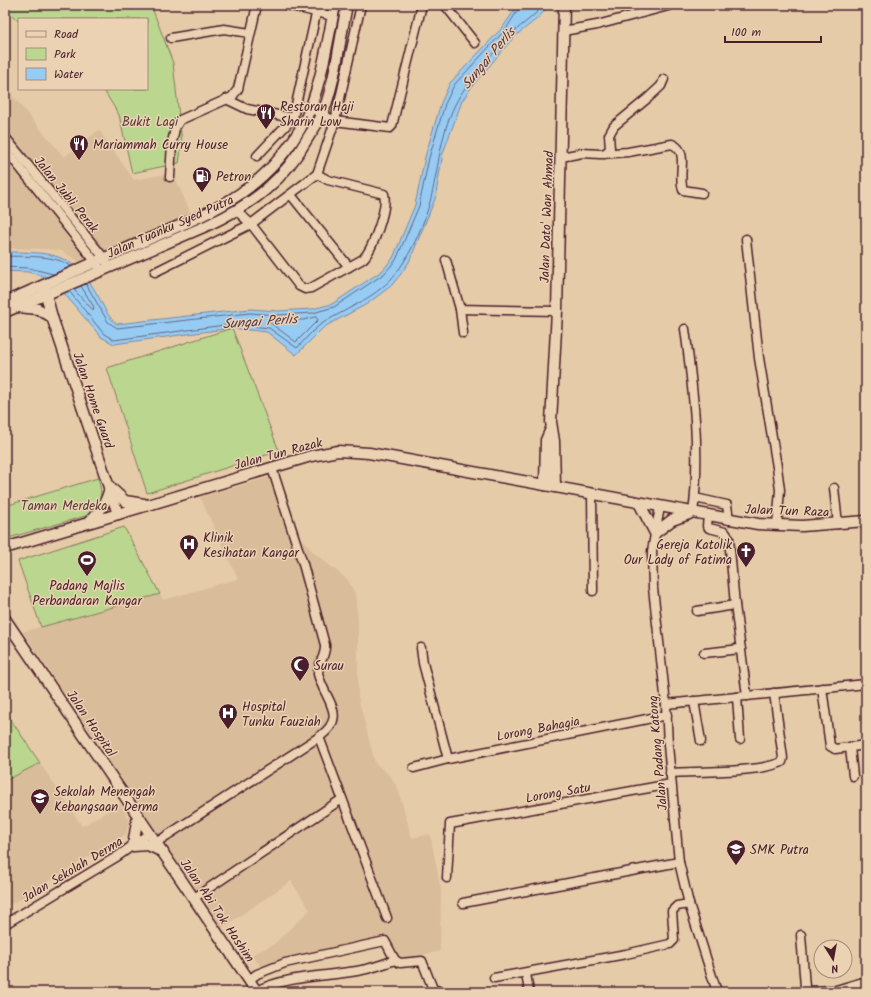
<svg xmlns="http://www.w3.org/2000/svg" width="871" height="997" font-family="Kalam,sans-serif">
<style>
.built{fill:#d9bc99}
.green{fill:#bbd78f;stroke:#827b5d}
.water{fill:#96ccf4;stroke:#7887a4}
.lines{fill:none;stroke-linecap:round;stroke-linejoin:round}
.shore{stroke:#68647b;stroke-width:1}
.minor-casing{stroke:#4a1f2b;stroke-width:11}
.major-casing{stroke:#4a1f2b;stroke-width:13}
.minor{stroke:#ebd2b3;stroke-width:8}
.major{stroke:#ebd2b3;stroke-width:10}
.labels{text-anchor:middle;stroke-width:3;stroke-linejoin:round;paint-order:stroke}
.poi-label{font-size:13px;fill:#4a1f2b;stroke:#ebd2b3;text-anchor:start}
.park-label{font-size:13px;fill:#5b3b3a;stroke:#ebd2b3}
.street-label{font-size:13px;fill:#4a1f2b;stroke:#ebd2b3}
.water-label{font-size:14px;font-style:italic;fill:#553949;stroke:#ebd2b3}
</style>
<rect width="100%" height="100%" fill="#e6cba8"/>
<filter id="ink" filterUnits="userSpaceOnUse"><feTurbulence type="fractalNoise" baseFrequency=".025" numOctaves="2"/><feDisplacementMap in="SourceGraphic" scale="8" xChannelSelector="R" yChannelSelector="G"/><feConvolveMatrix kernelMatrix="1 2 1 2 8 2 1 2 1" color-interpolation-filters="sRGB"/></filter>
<g filter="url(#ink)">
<!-- built -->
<g class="built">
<path d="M5 87 64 157 99 130 134 180 173 173 191 214 80 262 62 251 46 249 5 248Z"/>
<path d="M280 474 301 538 315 554 348 580 355 594 358 621V697L375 763 391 777 398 789 412 838 430 834 441 890 440 951 406 959 397 956 389 937 306 954 261 966 251 955 273 945 310 910 291 881 222 928 23 632 160 594 163 600 238 579 200 497Z"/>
<path d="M5 711 82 826 120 804 129 820 126 834 5 908Z"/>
</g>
<!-- green -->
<g class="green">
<path d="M5 5H151L173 63 182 143 179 163 132 173 119 115 103 89H147V19H19V22L5 8Z"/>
<path d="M232 328 279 451 147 493 107 368Z"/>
<path d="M98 478C103 496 102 502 89 515L5 539V506Z"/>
<path d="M124 527 160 594 41 627 18 561Z"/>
<path d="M5 711 40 763 5 781Z"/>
</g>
<!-- water -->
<path class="water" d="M518 5H549L538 18 514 37 473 85 462 101 443 153 435 199 409 262 400 275 391 286 367 304 324 327 296 355 267 332 232 328 114 344 101 337 51 278 28 272 5 271V252C51 252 74 252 98 296 103 305 108 318 117 324L250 309 278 311 312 309 332 304 382 271 393 258 415 205 425 157 441 103 450 83 503 27Z"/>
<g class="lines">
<!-- shore -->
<g class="shore">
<path d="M5 256C26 257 53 254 71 266"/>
<path d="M5 267 29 268 53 274"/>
<path d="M86 284 108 322 117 328 250 313 278 315 313 313 334 307 384 274 396 260 419 206 429 158 445 104 454 85 506 29 521 5"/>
<path d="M73 289 93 310 94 307 81 286"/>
<path d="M69 291 104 334 114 340 232 324 269 328 297 348C305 340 313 329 323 323 349 307 378 297 397 272 412 252 425 222 431 198 439 165 441 129 458 99 468 81 498 47 512 33 523 24 534 16 544 5"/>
<path d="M316 317 318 320 296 342 269 322 271 319 303 320Z"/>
</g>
<!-- minor casing -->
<g class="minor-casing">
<g id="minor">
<path d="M286 5 333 16"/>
<path d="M445 5 475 43"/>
<path d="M563 31 597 25 672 5"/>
<path d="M171 38 224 29 250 33"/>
<path d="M226 99 247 109 293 118"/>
<path d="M310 108 335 121 390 128 392 126 422 5"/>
<path d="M5 137 104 258 109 267"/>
<path d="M5 149 98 265"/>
<path d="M604 154 610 149 609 135 614 126 648 98 661 86 664 79"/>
<path d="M257 156 293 118 318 5"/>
<path d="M561 157 582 153 600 154 628 152 672 144C690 152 677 172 683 190L702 193"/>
<path d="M170 177 172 143 175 128 180 120 232 97 238 89 257 5"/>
<path d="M291 195 349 267"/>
<path d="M237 211 251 224 299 286 305 289 311 288 363 259C373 249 388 207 384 194L328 180 317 174"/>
<path d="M746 239 759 358 777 467 780 490 777 525"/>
<path d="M446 260 460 309 557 311"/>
<path d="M155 272 251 224 317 174 335 121 361 5"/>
<path d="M460 309 463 333"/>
<path d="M685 329C693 389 701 452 693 513"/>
<path d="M834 488 838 524"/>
<path d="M592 493 593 591"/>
<path d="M695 498 727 505 729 520"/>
<path d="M660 507 652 551 653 588 666 704 668 745 679 862 689 904 717 992"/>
<path d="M708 516 707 526 709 528 725 532 729 538 735 605 747 696"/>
<path d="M697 611 735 605"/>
<path d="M421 648 423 663 448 759"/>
<path d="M704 653 741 649"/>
<path d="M822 688 830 746 835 749 866 745"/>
<path d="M737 697 740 739"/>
<path d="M694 701 701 741"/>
<path d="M666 704 866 684"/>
<path d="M319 737 387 918"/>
<path d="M850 747 853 776"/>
<path d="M414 768 448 759 667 715"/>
<path d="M670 773C699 771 757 773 782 762L783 758 774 693"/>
<path d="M157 842 319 737C349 716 325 701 318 674 318 663 326 656 325 645L303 564 272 468"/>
<path d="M447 878 450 824 671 784"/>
<path d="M194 898 342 799"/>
<path d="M463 903 679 862"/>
<path d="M5 924 118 856 150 833"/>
<path d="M801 935 805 987 807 991 836 990 866 981"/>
<path d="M526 973 529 992"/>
<path d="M494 978 626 954 670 944 674 940 672 911 677 906 689 904"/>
<path d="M249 980 257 974 285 963 385 941 395 960 400 963 422 961 433 989 443 992"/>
<path d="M256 991C290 975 326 977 362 970 373 968 384 964 395 960"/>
</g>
</g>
<!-- major casing -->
<g class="major-casing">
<g id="major">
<path d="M44 287 52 317 118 514"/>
<path d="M5 302C47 284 88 265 130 247 203 215 264 197 304 122 320 92 328 39 335 5"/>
<path d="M18 307 38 309 52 317"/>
<path d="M5 312 206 226C253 204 283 182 309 136 313 129 319 122 322 115 335 85 340 38 347 5"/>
<path d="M545 485 546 440 551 429"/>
<path d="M555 487 554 441 551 422 557 311 564 5"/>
<path d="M113 490 125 501 144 504"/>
<path d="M639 503 655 533 672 520 689 514"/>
<path d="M89 522C100 511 107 502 110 487"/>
<path d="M5 548 311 456 338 451 369 453 758 524 802 526 866 521"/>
<path d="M5 619 257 992"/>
<path d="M138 815 133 846 148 845 163 852"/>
</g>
</g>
<!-- minor -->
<use href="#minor" class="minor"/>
<!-- major -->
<use href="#major" class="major"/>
</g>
</g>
<!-- icons -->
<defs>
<g id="restaurant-pin" transform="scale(1)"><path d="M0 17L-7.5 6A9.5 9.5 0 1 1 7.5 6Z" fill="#4a1f2b" stroke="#ebd2b3"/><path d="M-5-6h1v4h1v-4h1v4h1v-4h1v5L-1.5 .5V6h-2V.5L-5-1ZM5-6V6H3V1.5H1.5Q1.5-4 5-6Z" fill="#fff"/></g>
<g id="fuel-pin" transform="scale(1)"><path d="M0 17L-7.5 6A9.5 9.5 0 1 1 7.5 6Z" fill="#4a1f2b" stroke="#ebd2b3"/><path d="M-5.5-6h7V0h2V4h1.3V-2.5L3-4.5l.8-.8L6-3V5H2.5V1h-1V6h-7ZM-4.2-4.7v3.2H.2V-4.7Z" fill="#fff"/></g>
<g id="hospital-pin" transform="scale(1)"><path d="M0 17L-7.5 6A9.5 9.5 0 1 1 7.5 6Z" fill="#4a1f2b" stroke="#ebd2b3"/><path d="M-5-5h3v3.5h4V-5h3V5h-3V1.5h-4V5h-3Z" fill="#fff"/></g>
<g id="church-pin" transform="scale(1)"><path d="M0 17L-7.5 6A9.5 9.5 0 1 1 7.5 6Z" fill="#4a1f2b" stroke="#ebd2b3"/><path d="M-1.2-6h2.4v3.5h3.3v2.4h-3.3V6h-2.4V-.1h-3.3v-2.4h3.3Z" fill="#fff"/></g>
<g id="stadium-pin" transform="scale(1)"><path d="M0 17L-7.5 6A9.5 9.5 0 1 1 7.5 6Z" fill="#4a1f2b" stroke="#ebd2b3"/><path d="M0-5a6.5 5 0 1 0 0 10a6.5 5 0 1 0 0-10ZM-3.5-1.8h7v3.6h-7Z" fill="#fff"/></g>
<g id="mosque-pin" transform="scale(1)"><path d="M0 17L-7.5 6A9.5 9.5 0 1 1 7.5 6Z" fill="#4a1f2b" stroke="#ebd2b3"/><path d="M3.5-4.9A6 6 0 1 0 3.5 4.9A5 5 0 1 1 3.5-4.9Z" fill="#fff"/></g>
<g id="school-pin" transform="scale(1)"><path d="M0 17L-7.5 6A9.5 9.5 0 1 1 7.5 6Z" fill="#4a1f2b" stroke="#ebd2b3"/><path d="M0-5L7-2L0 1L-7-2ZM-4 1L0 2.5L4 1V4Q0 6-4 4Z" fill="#fff"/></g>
</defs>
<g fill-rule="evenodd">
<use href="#restaurant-pin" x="266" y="113"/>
<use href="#restaurant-pin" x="79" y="144"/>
<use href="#fuel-pin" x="202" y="176"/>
<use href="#hospital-pin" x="189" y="544"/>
<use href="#church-pin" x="746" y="551"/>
<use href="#stadium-pin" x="87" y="560"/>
<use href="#mosque-pin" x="300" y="665"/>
<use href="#hospital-pin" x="228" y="713"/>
<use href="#school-pin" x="40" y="798"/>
<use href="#school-pin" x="736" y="849"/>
</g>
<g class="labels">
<!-- poi labels -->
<g class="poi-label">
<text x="280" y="111">Restoran Haji<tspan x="280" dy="15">Sharin Low</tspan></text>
<text x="93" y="149">Mariammah Curry House</text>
<text x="216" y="181">Petron</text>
<text x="203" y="542">Klinik<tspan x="203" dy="15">Kesihatan Kangar</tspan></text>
<text x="732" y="549" text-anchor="end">Gereja Katolik<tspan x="732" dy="15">Our Lady of Fatima</tspan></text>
<text x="87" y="590" text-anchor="middle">Padang Majlis<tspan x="87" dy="15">Perbandaran Kangar</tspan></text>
<text x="314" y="670">Surau</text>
<text x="242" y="711">Hospital<tspan x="242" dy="15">Tunku Fauziah</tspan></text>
<text x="54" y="796">Sekolah Menengah<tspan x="54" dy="15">Kebangsaan Derma</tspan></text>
<text x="750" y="854">SMK Putra</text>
</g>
<!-- park labels -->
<g class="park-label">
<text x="150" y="126">Bukit Lagi</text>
<text x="64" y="510">Taman Merdeka</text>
</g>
<!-- street labels -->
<g class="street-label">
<text transform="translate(67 194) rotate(51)" y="5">Jalan Jubli Perak</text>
<text transform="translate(546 217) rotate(-88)" y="5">Jalan Dato' Wan Ahmad</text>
<text transform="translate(170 226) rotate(-24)" y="5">Jalan Tuanku Syed Putra</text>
<text transform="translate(94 400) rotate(71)" y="5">Jalan Home Guard</text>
<text transform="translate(278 453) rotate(-15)" y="5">Jalan Tun Razak</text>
<text transform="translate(787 510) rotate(2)" y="5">Jalan Tun Raza</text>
<text transform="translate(92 723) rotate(56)" y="5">Jalan Hospital</text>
<text transform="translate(538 728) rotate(-11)" y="5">Lorong Bahagia</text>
<text transform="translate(657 753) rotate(-95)" y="5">Jalan Padang Katong</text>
<text transform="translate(558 792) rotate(-10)" y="5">Lorong Satu</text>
<text transform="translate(72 869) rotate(-31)" y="5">Jalan Sekolah Derma</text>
<text transform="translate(218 910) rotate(56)" y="5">Jalan Abi Tok Hashim</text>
</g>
<!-- water labels -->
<g class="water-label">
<text transform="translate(488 58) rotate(-50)" y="5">Sungai Perlis</text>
<text transform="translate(260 321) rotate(-4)" y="5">Sungai Perlis</text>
</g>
</g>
<!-- margin -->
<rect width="871" height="997" fill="none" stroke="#ebd2b3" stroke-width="20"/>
<rect x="10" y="10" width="851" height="977" fill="none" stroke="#4a1f2b" stroke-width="1.5" filter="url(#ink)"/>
<!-- legend -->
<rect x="18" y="18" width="130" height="72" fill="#ebd2b3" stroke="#ab8a7d"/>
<rect x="26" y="31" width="20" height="6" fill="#ebd2b3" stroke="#ab8a7d"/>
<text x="54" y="38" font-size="12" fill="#4a1f2b">Road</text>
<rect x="26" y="48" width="20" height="12" fill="#bbd78f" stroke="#ab8a7d"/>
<text x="54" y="58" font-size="12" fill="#4a1f2b">Park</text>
<rect x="26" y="68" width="20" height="12" fill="#96ccf4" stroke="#ab8a7d"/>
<text x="54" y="78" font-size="12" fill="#4a1f2b">Water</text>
<!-- north arrow -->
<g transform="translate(833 959) rotate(169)"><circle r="19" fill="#ebd2b3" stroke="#ab8a7d"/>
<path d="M0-3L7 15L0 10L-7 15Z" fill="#4a1f2b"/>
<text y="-6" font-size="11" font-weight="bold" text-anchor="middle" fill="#4a1f2b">N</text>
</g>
<!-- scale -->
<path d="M725 36v6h96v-6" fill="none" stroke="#4a1f2b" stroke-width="2"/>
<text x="731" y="36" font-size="12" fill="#4a1f2b" stroke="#ebd2b3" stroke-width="3" paint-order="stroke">100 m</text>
</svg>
